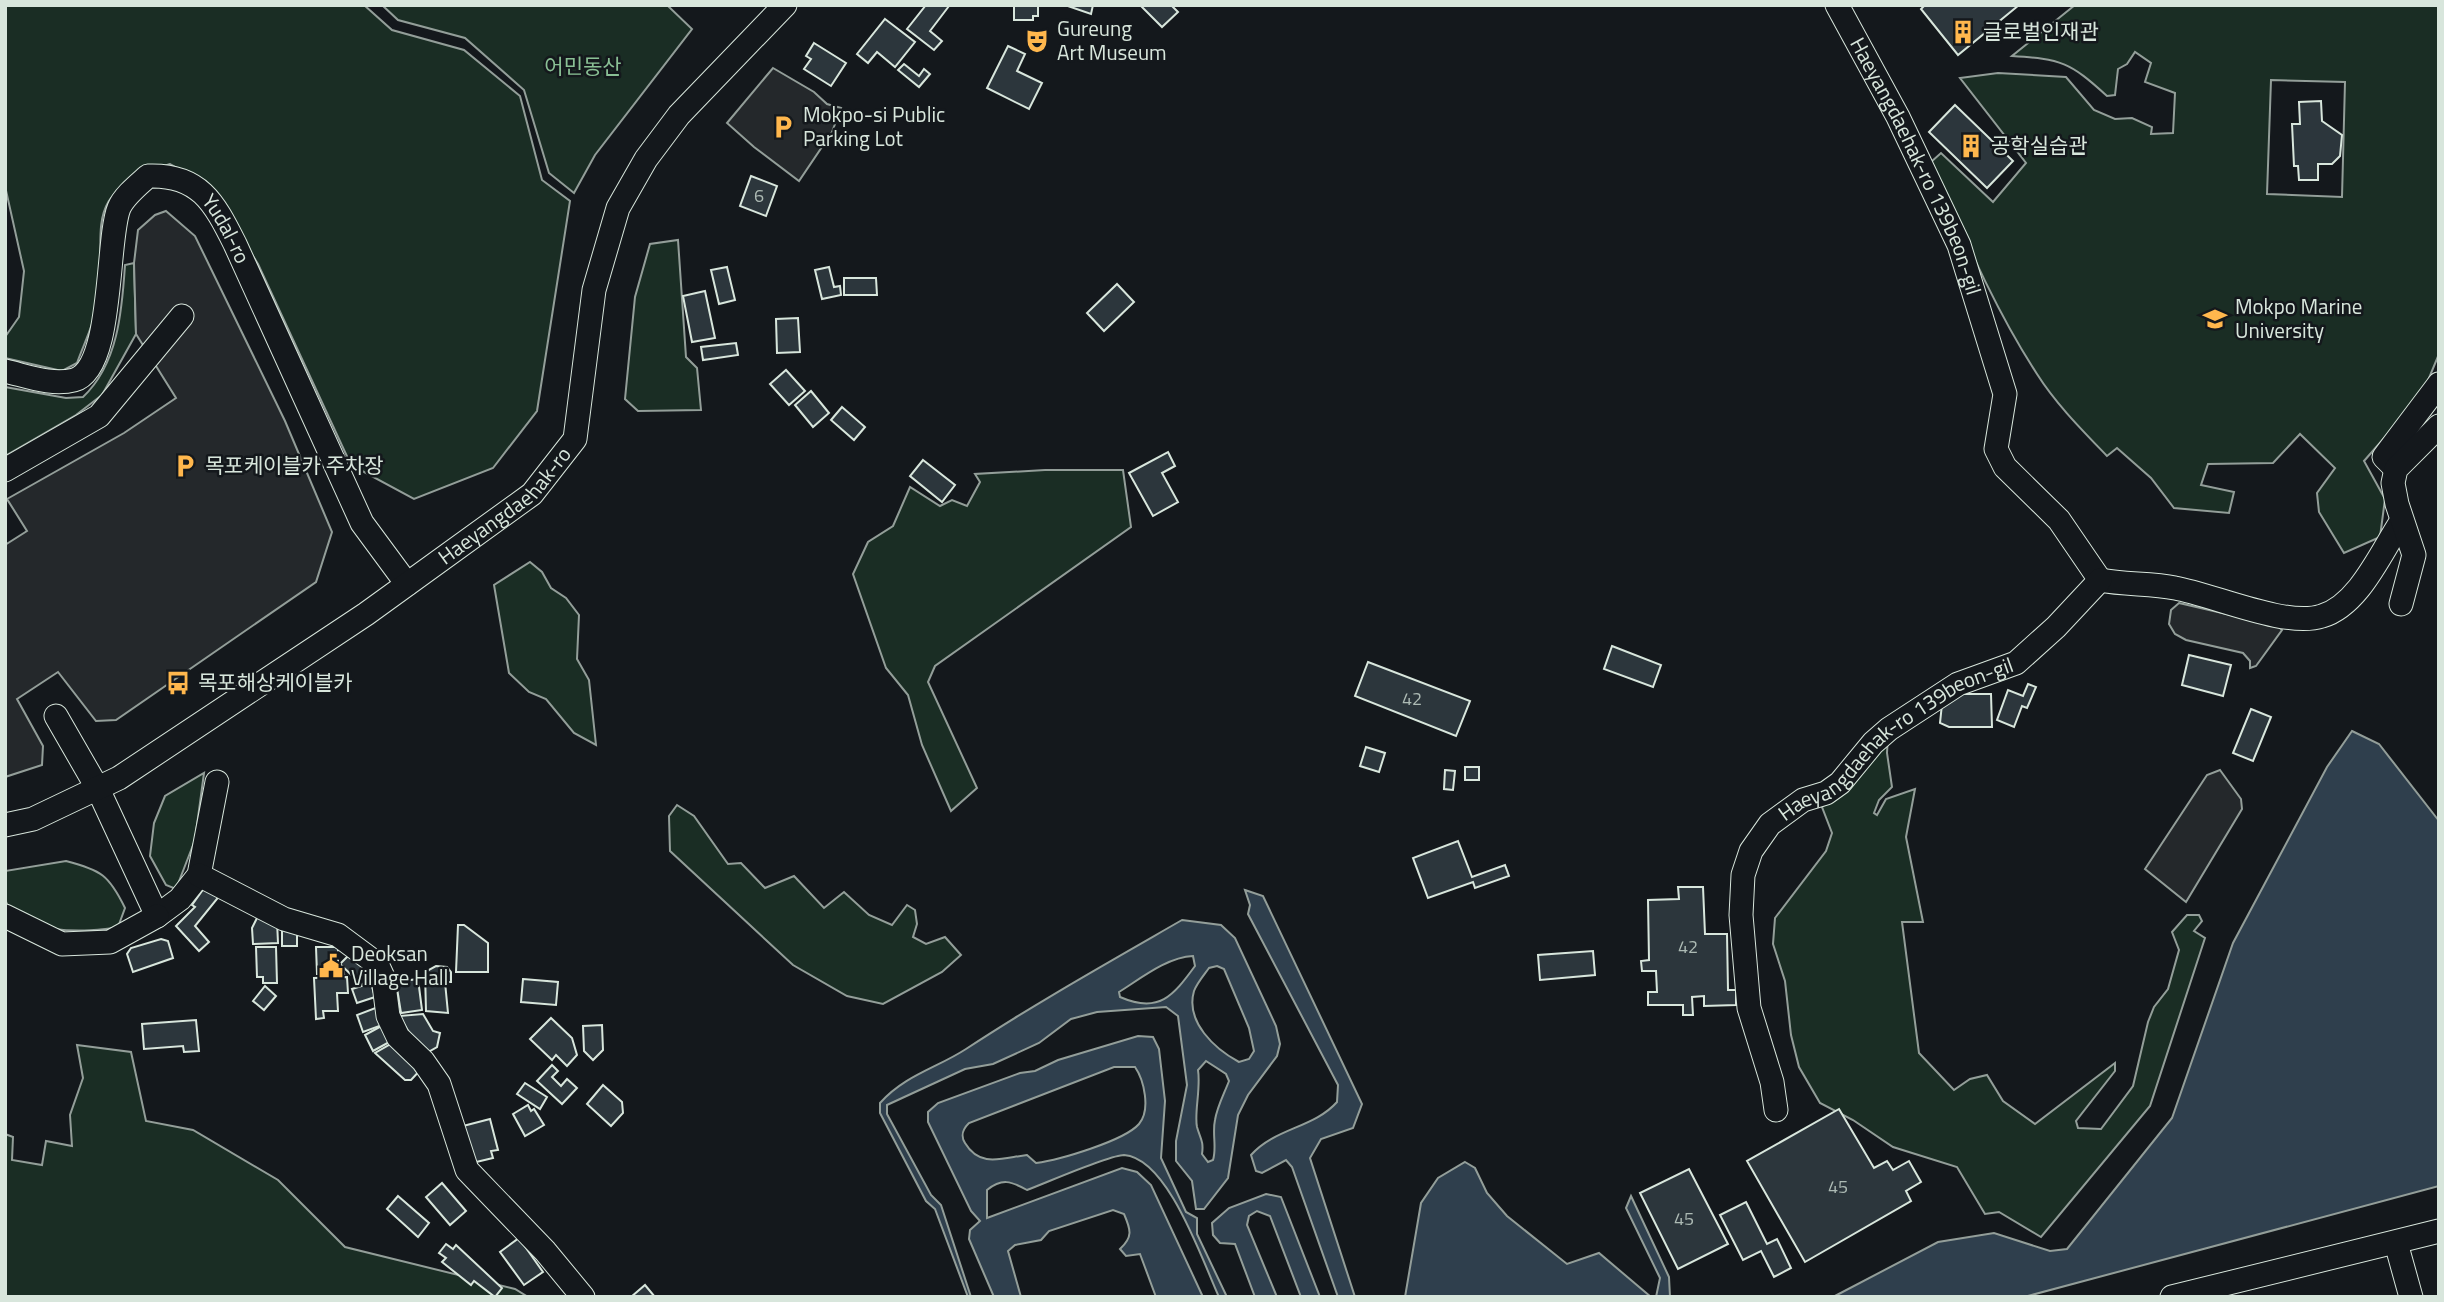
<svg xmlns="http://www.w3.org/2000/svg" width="2444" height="1302" font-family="'Titillium Web','Noto Sans KR',sans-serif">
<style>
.green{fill:#1a2d24;stroke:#939e99;stroke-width:2;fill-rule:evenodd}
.parking{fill:#24282b;stroke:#939e99;stroke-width:2}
.water{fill:#2f3f4d;stroke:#939e99;stroke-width:2;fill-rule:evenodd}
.building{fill:#2c363c;stroke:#d8e6dc;stroke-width:2}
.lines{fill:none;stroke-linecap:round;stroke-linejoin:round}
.minor-casing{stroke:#d8e6dc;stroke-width:25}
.minor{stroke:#14181c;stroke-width:23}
.labels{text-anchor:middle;stroke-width:5;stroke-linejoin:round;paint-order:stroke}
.number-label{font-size:18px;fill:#adbab4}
.poi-label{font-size:21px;fill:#d8e6dc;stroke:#14181c;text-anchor:start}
.park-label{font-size:21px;fill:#8ac095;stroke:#14181c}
.street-label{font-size:21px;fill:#d8e6dc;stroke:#14181c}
</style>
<rect width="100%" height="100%" fill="#14181c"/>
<!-- green -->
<g class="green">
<path d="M5 5H364L392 30 464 50 520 96 542 180 570 201 537 411 493 468 414 499 351 465 258 264 208 185 170 164C71 195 112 234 96 311 92 328 83 346 77 363L62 371 5 358V337L19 317 24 271 5 186Z"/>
<path d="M382 5H667L692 29 595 155 574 193 549 173 524 90 465 38 398 20Z"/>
<path d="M2075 5H2439V354L2422 395 2364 461 2385 499 2380 537 2344 553 2319 512 2317 493 2335 468 2300 434 2273 463 2208 464 2201 485 2234 492 2229 513 2174 508 2151 478 2117 448 2107 456C2082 430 2056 404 2037 374 1994 308 1963 234 1931 162L1941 153 1993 202 2026 163 1960 78 1998 73 2066 77 2094 110 2115 119 2132 118 2152 127 2151 134 2173 133 2175 93 2145 82 2151 63 2135 52 2127 64 2118 69 2115 95 2107 96C2070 62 2061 59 2012 56ZM2271 80 2345 82 2342 197 2267 194Z"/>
<path d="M678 240 686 357 697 368 701 410 638 411 625 399 635 297 650 244Z"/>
<path d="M134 263 136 334 102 395 76 415 5 456V387L66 398 83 397C118 364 122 311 125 265Z"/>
<path d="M1045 470H1123L1131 527 935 666 928 682 977 788 951 811 922 745 908 695 886 668 853 574 868 542 893 526 910 487 940 506 952 500 967 506 980 482 975 474Z"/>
<path d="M530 562 542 572 551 588 566 598 579 615 577 659 589 680 596 745 574 733 546 699 529 692 509 673 494 585Z"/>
<path d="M1888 736 1887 753 1892 787 1879 800 1874 813 1877 815 1886 799 1915 789 1906 837 1923 922H1902L1919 1053 1954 1090 1970 1079 1987 1075 2003 1101 2035 1124 2115 1063V1071L2076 1121 2078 1128 2101 1129 2133 1086 2148 1022 2154 1007 2168 989 2179 950 2172 932 2187 915H2199L2202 921 2194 931 2205 938 2150 1106 2041 1237 1999 1212 1985 1214 1957 1167 1893 1147 1853 1120 1820 1103 1799 1067 1791 1035 1785 981 1773 944 1775 918 1826 851 1832 833 1822 807 1838 794Z"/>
<path d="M204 773 195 840 176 889 166 885 150 856 154 823 165 796Z"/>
<path d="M677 805 694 816 728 864 741 863 765 888 794 876 824 908 844 892 869 915 892 925 907 905 915 910 917 924 913 937 926 944 945 937 961 955 942 972 883 1004 847 996 793 965 670 851 669 816Z"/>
<path d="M66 861C101 870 109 875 125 908L118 927C91 933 12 936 5 898 4 890 5 879 5 871Z"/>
<path d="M77 1045 131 1052 146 1121 193 1130 278 1180 345 1247 515 1289 528 1297H5V1134L13 1137 12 1160 42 1165 46 1141 72 1146 70 1115 83 1078Z"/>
</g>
<!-- parking -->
<g class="parking">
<path d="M773 68 814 92 827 104 841 108 832 132 799 181 754 147 727 123Z"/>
<path d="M166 211 195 236 285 421 332 532 316 582 116 720 96 721 58 672 17 699 43 746 42 765 5 777V545L27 531 7 499 124 433 176 398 136 334 134 263 138 230 155 215Z"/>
<path d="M2179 603 2278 626 2282 630 2256 666 2250 668V661L2243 653 2186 640 2175 634 2169 624 2171 610Z"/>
<path d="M2220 770 2241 799 2242 809 2186 902 2145 869 2207 775Z"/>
</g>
<!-- water -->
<g class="water">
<path d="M2352 731 2379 744 2439 821V1186L2024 1297H1833L1938 1242 1994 1233 2050 1251 2067 1249 2172 1118 2233 943 2327 767Z"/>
<path d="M1245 890 1263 896 1362 1104 1353 1128 1321 1139 1310 1158 1355 1297H1338L1292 1167 1286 1160 1262 1173 1256 1171 1251 1155C1275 1128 1314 1128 1337 1102L1338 1085 1248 914 1250 905Z"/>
<path d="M1182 920 1221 925 1235 938 1276 1026 1280 1044 1277 1056 1248 1095 1238 1115 1228 1178 1204 1209H1196L1192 1181 1176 1161V1141L1187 1085 1178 1016 1166 1007 1097 1012 1071 1019 1039 1043 993 1064 965 1069 887 1105V1114L931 1195 941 1205 971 1297H968L935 1209 926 1201 880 1113V1103C905 1075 937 1068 966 1049 1036 1003 1109 962 1182 920ZM1193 956 1195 966C1173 996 1159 1014 1120 997L1119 992C1140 979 1167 957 1193 956ZM1217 966 1224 969 1249 1028 1254 1051 1249 1059 1239 1062C1215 1049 1185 1022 1194 991 1197 983 1204 975 1209 968ZM1206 1061 1226 1074 1229 1081C1224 1094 1217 1107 1215 1120 1212 1133 1217 1148 1213 1160L1208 1162 1202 1154C1204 1141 1200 1138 1197 1127 1194 1113 1201 1088 1198 1070Z"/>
<path d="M1138 1036 1153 1037 1159 1049 1165 1101 1161 1158 1186 1212 1197 1218V1234L1227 1297H1219C1202 1260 1168 1158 1124 1155 1109 1155 1046 1183 1027 1190 1011 1181 1002 1178 987 1190V1218L1122 1168 1137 1172 1151 1185 1203 1297H1156L1140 1254 1126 1256 1120 1249C1133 1237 1131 1230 1124 1214L1113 1210 1049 1231 1041 1240 1015 1245 1008 1251 1021 1297H994L969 1239 970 1230 980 1221 971 1211 928 1122V1112L938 1103 1020 1073 1035 1071 1058 1060ZM1114 1067H1135C1144 1080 1151 1110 1139 1124 1124 1141 1059 1160 1036 1163L1027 1155C1002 1158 980 1168 965 1143 960 1135 963 1129 969 1123Z"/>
<path d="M1465 1162 1475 1168 1487 1193 1507 1216 1567 1264 1599 1253 1651 1297H1405L1421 1203 1438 1178Z"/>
<path d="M1266 1194 1281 1197 1320 1297H1301L1270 1216 1257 1211 1249 1216 1247 1225 1277 1297H1255L1235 1244 1220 1243 1213 1235 1212 1223 1229 1208Z"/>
<path d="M1631 1196 1669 1277 1670 1297H1656L1660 1278 1626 1208Z"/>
</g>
<!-- building -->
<g class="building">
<path d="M926 5 949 6 930 31 942 41 934 50 907 29Z"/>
<path d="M1014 5H1038V16H1033V20H1014Z"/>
<path d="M1065 5H1093L1091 14Z"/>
<path d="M1140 5H1171L1178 12 1162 27Z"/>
<path d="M1925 5H2019L1958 55 1921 9Z"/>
<path d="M885 19 915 42 895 67 877 52 868 63 857 54Z"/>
<path d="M814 43 846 63 831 86 804 69 811 59 806 56Z"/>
<path d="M1008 46 1025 54 1017 71 1042 83 1029 109 987 88Z"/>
<path d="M904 64 919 76 924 69 930 74 919 87 898 70Z"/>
<path d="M2321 101 2322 121 2342 135 2340 156 2332 164H2318V180H2299L2298 166H2294L2292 124H2300L2299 102Z"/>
<path d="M1955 105 2013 161 1987 188 1929 132Z"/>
<path d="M751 176 777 186 766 216 740 206Z"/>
<path d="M727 267 735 300 719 304 711 270Z"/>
<path d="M829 267 834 287 840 286 841 295 822 299 815 270Z"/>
<path d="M844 278H876L877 295H844Z"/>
<path d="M1117 284 1134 302 1104 331 1087 313Z"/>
<path d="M705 291 715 338 692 342 683 296Z"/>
<path d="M798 318 800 352 777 353 776 319Z"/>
<path d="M736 343 738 355 703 360 701 347Z"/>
<path d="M786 370 805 391 789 405 770 384Z"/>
<path d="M811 391 829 413 813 427 795 405Z"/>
<path d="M842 407 865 427 854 440 831 420Z"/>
<path d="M1168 452 1175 466 1162 473 1178 502 1153 516 1129 473Z"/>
<path d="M923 460 955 485 942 502 910 476Z"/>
<path d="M1612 646 1661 665 1653 687 1604 669Z"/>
<path d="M2189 655 2231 665 2223 696 2182 685Z"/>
<path d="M1368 662 1470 701 1456 736 1355 696Z"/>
<path d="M2028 684 2036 687 2027 708 2022 706 2014 727 1997 720 2008 690 2023 696Z"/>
<path d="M1958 694H1991L1992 727H1949L1940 723 1942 704Z"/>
<path d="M2251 709 2271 717 2253 761 2233 753Z"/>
<path d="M1366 747 1385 753 1379 772 1360 766Z"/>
<rect x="1465" y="767" width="14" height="13"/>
<path d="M1445 770 1455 771 1453 790 1444 789Z"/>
<path d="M1458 841 1472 877 1505 865 1509 876 1475 888 1473 882 1428 898 1413 858Z"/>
<path d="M207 884 221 894 195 926 209 942 199 951 176 926 195 907 192 905Z"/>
<path d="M1678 887H1703L1705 934H1727L1728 990H1736V1005L1704 1006V996L1692 997 1693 1015H1683V1005H1648V992H1657L1656 971H1642L1641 961 1649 960 1648 900 1679 899Z"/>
<path d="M258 916 277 921 278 943 253 944 252 928Z"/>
<path d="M458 925H464L488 943V972H456Z"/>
<rect x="282" y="929" width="15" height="17"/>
<path d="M161 939 168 941 173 958 133 972 127 954 131 948Z"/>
<path d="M256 947H276L277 983H263V977H257Z"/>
<path d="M316 947H338V966L343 968 344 974H317Z"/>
<path d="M353 951 375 972 362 985 340 964Z"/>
<path d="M1593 951 1595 975 1540 980 1538 955Z"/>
<path d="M436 966 447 967 451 972V982H445L448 1013 426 1011 425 972Z"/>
<path d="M347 977 348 993H337L338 1011H323L324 1018 316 1019 314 978Z"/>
<path d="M418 979 422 1010 401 1013 396 982Z"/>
<path d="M523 979 558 982 556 1005 521 1002Z"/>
<path d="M371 983 375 997 357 1003 352 989Z"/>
<path d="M265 986 276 996 264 1010 253 1001Z"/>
<path d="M378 1007 385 1024 363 1032 357 1015Z"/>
<path d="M423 1014 433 1031 440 1033 437 1047 423 1055 399 1016Z"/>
<path d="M551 1018 572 1038 577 1055 567 1066 556 1055 552 1060 530 1039Z"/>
<path d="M196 1020 199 1051 184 1052 183 1046 144 1049 142 1024Z"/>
<path d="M385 1024 393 1040 373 1051 365 1035Z"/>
<path d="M602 1025 603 1050 593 1060 584 1051 583 1026Z"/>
<path d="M396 1041 424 1066 411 1080H405L375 1053Z"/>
<path d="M552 1065 558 1071 552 1077 561 1086 567 1079 577 1088 562 1104 537 1081Z"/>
<path d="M525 1083 547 1097 540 1109 517 1094Z"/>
<path d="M603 1085 622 1102 623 1113 611 1126 587 1104Z"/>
<path d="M528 1105 531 1111 534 1109 544 1125 525 1136 513 1114Z"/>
<path d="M1839 1109 1874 1168 1887 1161 1893 1170 1909 1161 1921 1182 1906 1191 1911 1201 1805 1262 1747 1161Z"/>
<path d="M490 1119 498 1150 491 1151 493 1158 472 1163 463 1126Z"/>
<path d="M1689 1169 1728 1244 1678 1269 1640 1193Z"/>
<path d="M442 1183 466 1211 450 1225 426 1197Z"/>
<path d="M398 1196 429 1223 418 1237 387 1209Z"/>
<path d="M1746 1202 1767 1244 1777 1239 1791 1268 1774 1277 1761 1251 1743 1260 1720 1215Z"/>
<path d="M519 1238 543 1272 524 1285 500 1252Z"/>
<path d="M446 1244 453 1249 456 1245 502 1288 495 1297 474 1281 471 1285 442 1262 446 1258 439 1253Z"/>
<path d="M645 1285 655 1297H631Z"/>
</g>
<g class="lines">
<!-- minor casing -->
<g class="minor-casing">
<g id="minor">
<path id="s1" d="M1837 5 1898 117 1959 245 2005 394 1996 449 2005 467 2059 520 2100 580"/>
<path id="s2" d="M5 371C27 376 52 386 74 380 114 369 106 240 119 208 124 196 138 185 148 176 199 174 214 202 235 244L362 523 407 584"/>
<path d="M2396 469 2384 457 2439 384"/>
<path d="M5 470 99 416 182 316"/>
<path d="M2100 580C2125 585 2151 583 2175 588 2214 595 2286 628 2322 616 2359 605 2381 552 2401 522"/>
<path d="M2401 604 2414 555 2397 504 2393 483 2396 469 2439 426"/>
<path d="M56 716 98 789 157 916 180 899 199 875 217 782"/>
<path id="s3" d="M5 825 33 819 119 778 366 614 532 494 575 439 594 290 618 208 646 159 679 115 785 5"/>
<path d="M199 875 284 919 338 935 377 964 383 977 388 1016 398 1037 423 1061 439 1084 467 1170 545 1251 583 1297"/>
<path d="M5 916 62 944 110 942 157 916"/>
<path id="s4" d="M1776 1110 1772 1082 1749 1008 1741 915 1743 875 1751 851 1770 824 1803 800 1826 793 1840 783 1873 743 1889 729 1958 684 2016 663 2056 627 2100 580"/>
<path d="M2396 1243 2411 1297"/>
<path d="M2172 1297 2439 1231"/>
</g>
</g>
<!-- minor -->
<use href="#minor" class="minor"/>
</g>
<!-- icons -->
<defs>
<g id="building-bare" transform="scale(1.89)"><path d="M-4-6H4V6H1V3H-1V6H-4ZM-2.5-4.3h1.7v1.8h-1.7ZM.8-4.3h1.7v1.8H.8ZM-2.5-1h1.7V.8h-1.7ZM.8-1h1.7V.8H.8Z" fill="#ffb74d" stroke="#14181c" stroke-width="2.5" paint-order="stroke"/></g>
<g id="theatre-bare" transform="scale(1.89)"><path d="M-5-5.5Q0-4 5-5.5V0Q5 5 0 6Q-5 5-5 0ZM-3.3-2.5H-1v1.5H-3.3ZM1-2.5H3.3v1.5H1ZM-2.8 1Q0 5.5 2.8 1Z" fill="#ffb74d" stroke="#14181c" stroke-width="2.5" paint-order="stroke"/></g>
<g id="parking-bare" transform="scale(1.89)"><path d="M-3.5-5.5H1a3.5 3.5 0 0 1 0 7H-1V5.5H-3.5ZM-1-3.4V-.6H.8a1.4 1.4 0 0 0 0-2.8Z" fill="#ffb74d" stroke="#14181c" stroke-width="2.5" paint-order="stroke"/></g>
<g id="university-bare" transform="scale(1.89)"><path d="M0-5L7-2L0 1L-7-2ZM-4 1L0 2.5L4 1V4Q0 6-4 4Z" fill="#ffb74d" stroke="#14181c" stroke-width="2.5" paint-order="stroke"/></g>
<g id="bus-bare" transform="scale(1.89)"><path d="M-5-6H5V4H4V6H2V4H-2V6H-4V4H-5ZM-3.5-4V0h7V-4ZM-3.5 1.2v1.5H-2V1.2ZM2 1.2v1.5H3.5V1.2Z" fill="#ffb74d" stroke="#14181c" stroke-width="2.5" paint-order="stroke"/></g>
<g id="civic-bare" transform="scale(1.89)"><path d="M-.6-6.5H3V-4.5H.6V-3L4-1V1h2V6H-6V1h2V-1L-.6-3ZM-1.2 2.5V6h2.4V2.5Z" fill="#ffb74d" stroke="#14181c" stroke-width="2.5" paint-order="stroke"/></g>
</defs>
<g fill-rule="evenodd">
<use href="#building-bare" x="1963" y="32"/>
<use href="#theatre-bare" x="1037" y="41"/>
<use href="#parking-bare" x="783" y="127"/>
<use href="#building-bare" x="1971" y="146"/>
<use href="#university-bare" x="2215" y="319"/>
<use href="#parking-bare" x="185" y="466"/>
<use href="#bus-bare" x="178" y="683"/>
<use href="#civic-bare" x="331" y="966"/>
</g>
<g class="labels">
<!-- number labels -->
<g class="number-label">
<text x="759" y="202">6</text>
<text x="1412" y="705">42</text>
<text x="1688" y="953">42</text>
<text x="1838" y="1193">45</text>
<text x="1684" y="1225">45</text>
</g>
<!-- poi labels -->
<g class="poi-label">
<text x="1057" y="36">Gureung<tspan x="1057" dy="24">Art Museum</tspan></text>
<text x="1983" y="39">글로벌인재관</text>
<text x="803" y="122">Mokpo-si Public<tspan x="803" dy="24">Parking Lot</tspan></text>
<text x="1991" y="153">공학실습관</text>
<text x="2235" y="314">Mokpo Marine<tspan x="2235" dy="24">University</tspan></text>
<text x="205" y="473">목포케이블카 주차장</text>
<text x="198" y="690">목포해상케이블카</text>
<text x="351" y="961">Deoksan<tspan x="351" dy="24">Village Hall</tspan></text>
</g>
<!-- park labels -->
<g class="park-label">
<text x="583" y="74">어민동산</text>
</g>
<!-- street labels -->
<g class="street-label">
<text dy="7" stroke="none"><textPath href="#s1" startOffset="180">Haeyangdaehak-ro 139beon-gil</textPath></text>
<text dy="7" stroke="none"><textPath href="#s2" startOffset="399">Yudal-ro</textPath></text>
<text dy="7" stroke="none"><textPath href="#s3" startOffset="597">Haeyangdaehak-ro</textPath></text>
<text dy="7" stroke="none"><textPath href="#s4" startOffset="452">Haeyangdaehak-ro 139beon-gil</textPath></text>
</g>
</g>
<!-- border -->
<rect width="2444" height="1302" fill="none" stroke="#d8e6dc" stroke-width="14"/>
</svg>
